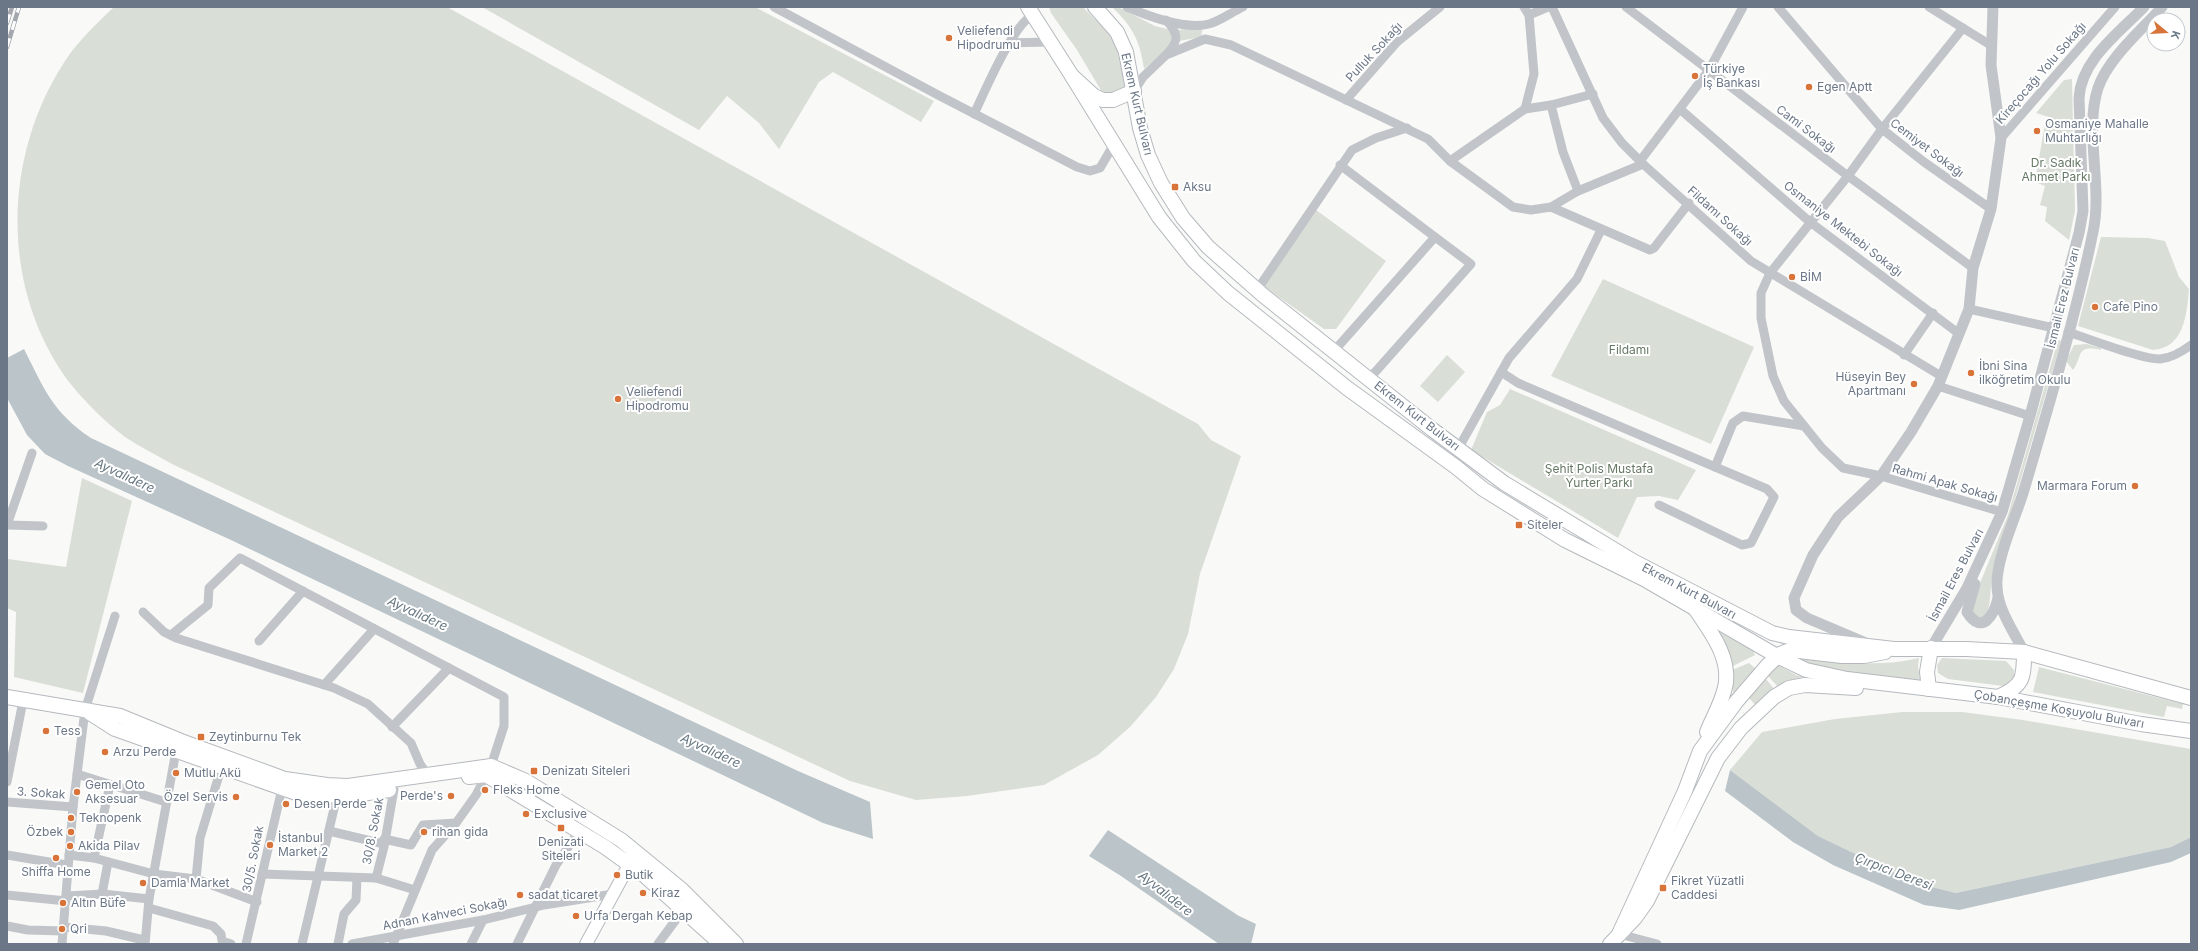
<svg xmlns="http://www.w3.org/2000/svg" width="2198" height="951" font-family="Inter,sans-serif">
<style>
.green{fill:#d9ded7}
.water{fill:#bbc4c9}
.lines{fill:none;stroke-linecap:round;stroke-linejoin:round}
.secondary-casing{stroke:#b6bac0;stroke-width:14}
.primary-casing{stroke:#b5b9be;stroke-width:16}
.minor{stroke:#c1c5c9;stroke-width:9}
.tertiary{stroke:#c1c5c9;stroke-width:11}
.secondary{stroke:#fff;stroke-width:12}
.primary{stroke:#fff;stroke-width:14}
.rail-casing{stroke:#a3a8af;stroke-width:4.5}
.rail{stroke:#fff;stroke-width:3;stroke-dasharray:9;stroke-linecap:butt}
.poi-dot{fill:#d87439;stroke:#fff;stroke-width:1.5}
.labels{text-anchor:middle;stroke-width:4;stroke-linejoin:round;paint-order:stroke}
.poi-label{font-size:12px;fill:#6b7787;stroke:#fff;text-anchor:start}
.street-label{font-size:12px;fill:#6b7787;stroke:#fff}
.park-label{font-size:12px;fill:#667965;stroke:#fff}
.water-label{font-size:13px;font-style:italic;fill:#677781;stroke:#fff}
</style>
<rect width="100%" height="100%" fill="#f9faf8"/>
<!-- green -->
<g class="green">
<path d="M114 7H447L1198 424 1211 440 1241 456 1200 574 1188 634 1174 669 1156 697 1130 727 1098 755 1044 785 967 796 916 800 850 781 172 464C157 455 140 447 125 437 105 422 84 401 69 382 0 289 2 157 65 61 79 40 96 24 114 7Z"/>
<path d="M482 7H755L934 101 921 122 833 72 819 82 779 149 759 123 727 96 699 130Z"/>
<path d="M1049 7H1083L1107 32 1119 49 1126 85 1123 90 1106 95 1102 92 1077 50 1051 13Z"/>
<path d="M1112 7H1118L1155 26 1171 30C1175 48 1156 58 1144 69 1140 41 1133 27 1112 7Z"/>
<path d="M1203 27 1201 37 1179 41 1178 30Z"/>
<path d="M2072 79 2075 211 2069 240 2045 221 2047 207 2040 205 2045 186 2035 182 2044 129 2049 117 2036 113 2064 80Z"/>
<path d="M1316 210 1386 261 1336 329H1324L1262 285Z"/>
<path d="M2101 237 2148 238 2165 241 2179 277 2189 289C2187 314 2184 348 2153 350L2078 326Z"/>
<path d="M1603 279 1754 347 1711 444 1551 376Z"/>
<path d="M2058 340H2060L2061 342 1992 577C1990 590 1991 605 1986 616L1979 618 1970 613 1980 583 2008 515Z"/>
<path d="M2087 344 2101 348V350C2075 344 2083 357 2073 370L2066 361 2074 345Z"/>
<path d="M1447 355 1465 372 1438 402 1420 386Z"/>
<path d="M1510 389 1696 470 1678 500 1659 496 1637 497 1618 538 1471 450 1487 412 1500 405Z"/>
<path d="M82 478 132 501 83 693 14 677 16 612 7 608 8 559 66 567Z"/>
<path d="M1719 632 1753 651 1755 655 1731 667Z"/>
<path d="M1795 656C1838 662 1876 668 1919 658L1918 666 1920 680C1880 677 1835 675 1797 660Z"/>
<path d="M1942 658 2006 661 2014 670V678L2003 686 1948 679 1938 673 1937 665Z"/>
<path d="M1749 663 1756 669 1733 693 1732 670Z"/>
<path d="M1778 665 1796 675 1812 681 1779 688 1768 676Z"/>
<path d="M2039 667 2183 704 2182 709 2167 706 2164 717 2033 692Z"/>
<path d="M1766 679 1775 690 1757 707 1749 698Z"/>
<path d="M1902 712H1962L2023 720 2191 749V837L2171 847 1956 893 1916 883 1818 836 1730 770 1762 732 1835 719Z"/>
</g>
<!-- water -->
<g class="water">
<path d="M24 349C44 388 52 412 91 438L798 771 870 802 873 839 823 823 231 540 68 466 45 454 27 435 7 398V358Z"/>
<path d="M1730 770 1818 836 1916 883 1956 893 2171 847 2191 837V853L2171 862 1959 910 1924 905 1833 865 1793 842 1725 791Z"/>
<path d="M1108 830 1239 916 1256 924 1251 944H1219L1121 876 1089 856Z"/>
</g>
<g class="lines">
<!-- secondary casing -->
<g class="secondary-casing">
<path id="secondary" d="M586 944 629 865 632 855"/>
</g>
<!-- primary casing -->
<g class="primary-casing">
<g id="primary">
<path d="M1028 7 1072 76 1094 96 1103 100H1113L1134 91"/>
<path d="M1095 7 1117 32 1126 52 1140 128 1148 155 1161 183 1183 218 1208 247 1264 296 1433 430 1504 483 1633 561 1772 633 1789 637 1894 649H1966L2024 652 2191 698"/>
<path d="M1072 76 1159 217 1194 261 1228 293 1347 388 1456 467 1483 489 1565 540 1644 579 1777 656 1806 670 1847 679 1998 697 2141 724 2191 731"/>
<path d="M1696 610C1710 631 1729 655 1726 682 1724 699 1713 717 1707 732"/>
<path d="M1929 689 1927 672 1931 648"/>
<path d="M7 697 120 716 181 741 285 779 327 785 348 786 491 766 526 781 621 840 682 890 736 944"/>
<path d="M1998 697C2023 686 2024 679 2024 652"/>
<path d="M90 713 115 729 296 793 347 796 389 790"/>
<path d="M469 777 486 775 605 847 644 875 721 944"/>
<path d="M1619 934 1685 791 1700 751 1736 702 1767 666 1780 654 1790 650 1842 656H1864L1885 652"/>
<path d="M1610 944 1635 918 1647 901 1718 758 1741 728 1774 697 1789 688 1805 685 1856 688"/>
</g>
</g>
<!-- minor -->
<g class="minor">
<path d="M774 7 938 95 1077 167 1090 171 1100 168 1114 144"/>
<path d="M1127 7C1148 16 1185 30 1209 24 1220 21 1232 12 1243 7"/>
<path d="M1524 7 1529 15 1534 74 1525 109"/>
<path d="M1552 7 1603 118 1622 143 1643 164 1751 261 1941 376"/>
<path d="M1626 7 1848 176 1973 268"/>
<path d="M1778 7 1882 129 1924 162 1991 209"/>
<path d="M1929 7 1992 46"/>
<path d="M1529 15 1548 7"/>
<path d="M1166 20C1178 33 1180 40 1167 54"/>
<path d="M1963 28 1882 129 1848 176 1770 273 1761 293V318L1773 376 1784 401 1822 448 1843 468 1881 476 2002 512"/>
<path d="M1009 43 1050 42"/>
<path d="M1134 91 1143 77 1166 55 1205 39 1231 45 1428 139 1450 161 1513 207 1531 210 1551 207 1578 191 1643 164"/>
<path d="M1346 100 1397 42 1440 7"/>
<path d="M1551 105 1563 152 1578 191"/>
<path d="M1681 110 1810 222 1958 333"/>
<path d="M974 114C985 91 1013 24 1034 14"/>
<path d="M2001 138 2115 7"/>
<path d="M1450 161 1525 109 1551 105 1593 94"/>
<path d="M1640 161 1709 70 1743 7"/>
<path d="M1551 207 1650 250 1654 248 1689 203"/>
<path d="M1257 290 1352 150 1376 138 1407 128"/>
<path d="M1969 309 2054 328"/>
<path d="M2068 332C2090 339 2140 359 2160 359 2171 358 2183 351 2191 345"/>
<path d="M1334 351 1435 237 1340 165"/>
<path d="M1904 355 1933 313"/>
<path d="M1501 372 1518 383 1767 489 1774 497 1751 543 1742 545 1659 505"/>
<path d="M1369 379 1471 264 1435 237"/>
<path d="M1938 386 2030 416"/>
<path d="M1458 449 1509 358 1577 279 1601 230"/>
<path d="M1715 467 1733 423 1743 416 1804 426"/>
<path d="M7 525 32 453"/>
<path d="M8 525 43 526"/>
<path d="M143 612 164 632 176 638 334 688 368 704 411 743 420 764 427 774"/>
<path d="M171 635 208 605 209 588 240 558 504 697V726L491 766 476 795 456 823 432 850 393 944"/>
<path d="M259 641 303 591"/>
<path d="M324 685 374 629"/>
<path d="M392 727 449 668"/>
<path d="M77 774 166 802"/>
<path d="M7 782 23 701"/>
<path d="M110 785 94 858 154 874 196 879 257 902"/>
<path d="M7 802 73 807"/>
<path d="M329 831 384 844"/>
<path d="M384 839 411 845 423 825 456 823"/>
<path d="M7 855 67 865"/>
<path d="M69 855 94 858"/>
<path d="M262 874 376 878 415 890"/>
<path d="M376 878 384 847 394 789"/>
<path d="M196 879 200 838 223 762"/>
<path d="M102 894 108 862"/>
<path d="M7 895 66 901"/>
<path d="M66 896 103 894 149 899"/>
<path d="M149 908 213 926 221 934 222 941 231 944"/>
<path d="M7 926 28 930 63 931"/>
<path d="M64 927 106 931 144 940"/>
<path d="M1619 934 1657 944"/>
<path d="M62 944 73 807 85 710 115 616"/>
<path d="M145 944 149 899 176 751"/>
<path d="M246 944 283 784"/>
<path d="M302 944 337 796"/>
<path d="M338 944 344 914 356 900 357 878"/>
<path d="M352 944 483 920 544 905 613 894"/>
<path d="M471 944 483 920"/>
<path d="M517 944 556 865 579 831"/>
<path d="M658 944 683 910"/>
</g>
<!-- tertiary -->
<g class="tertiary">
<path d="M1975 584 1967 612C1982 636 1994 615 1998 598"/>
<path d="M1866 643 1807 618 1796 610 1794 598 1813 555 1838 517 1881 476 1911 432 1938 386 1969 309 1973 268 1991 209 2001 138 1991 65 1993 7"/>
<path d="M1931 648 1967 588 2002 512 2030 416 2079 233 2083 211 2079 98C2081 60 2119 33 2144 7"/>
<path d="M2024 652C2011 626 1992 603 1998 572 2002 544 2016 517 2024 490 2049 405 2075 319 2093 232 2103 186 2084 131 2098 88 2108 58 2142 30 2162 7"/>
</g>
<!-- secondary -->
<use href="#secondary" class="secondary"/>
<!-- primary -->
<use href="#primary" class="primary"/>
<!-- rail casing -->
<g class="rail-casing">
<g id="rail">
<path d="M7 23 12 7"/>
<path d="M7 47 19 7"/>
</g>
</g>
<!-- rail -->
<use href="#rail" class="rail"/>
</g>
<!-- markers -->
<g class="poi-dot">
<circle cx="949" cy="38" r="4"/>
<circle cx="1695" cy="76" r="4"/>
<circle cx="1809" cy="87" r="4"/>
<circle cx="2037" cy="131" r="4"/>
<rect x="1171" y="183" width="8" height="8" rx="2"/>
<circle cx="1792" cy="277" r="4"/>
<circle cx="2095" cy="307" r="4"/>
<circle cx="1971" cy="373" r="4"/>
<circle cx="1914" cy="384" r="4"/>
<circle cx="618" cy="399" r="4"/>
<circle cx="2135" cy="486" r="4"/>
<rect x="1515" y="521" width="8" height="8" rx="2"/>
<circle cx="46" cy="731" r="4"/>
<rect x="197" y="733" width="8" height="8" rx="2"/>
<circle cx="105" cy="752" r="4"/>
<rect x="530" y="767" width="8" height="8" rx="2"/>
<circle cx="176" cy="773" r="4"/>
<circle cx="485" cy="790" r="4"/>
<circle cx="77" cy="792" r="4"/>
<circle cx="451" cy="796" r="4"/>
<circle cx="236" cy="797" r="4"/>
<circle cx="286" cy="804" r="4"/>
<circle cx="526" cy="814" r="4"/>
<circle cx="71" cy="818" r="4"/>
<rect x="557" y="824" width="8" height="8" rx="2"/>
<circle cx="71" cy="832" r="4"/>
<circle cx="424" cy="832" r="4"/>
<circle cx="270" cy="845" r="4"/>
<circle cx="70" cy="846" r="4"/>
<circle cx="56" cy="858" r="4"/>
<circle cx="617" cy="875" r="4"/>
<circle cx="143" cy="883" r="4"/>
<rect x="1659" y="884" width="8" height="8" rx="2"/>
<circle cx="643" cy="893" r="4"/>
<circle cx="520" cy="895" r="4"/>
<circle cx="63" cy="903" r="4"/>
<circle cx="576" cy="916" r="4"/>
<circle cx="62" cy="929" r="4"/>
</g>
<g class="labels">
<!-- poi labels -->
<g class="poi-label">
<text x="957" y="35">Veliefendi<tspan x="957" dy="14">Hipodrumu</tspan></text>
<text x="1703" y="73">Türkiye<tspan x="1703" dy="14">İş Bankası</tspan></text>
<text x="1817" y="91">Egen Aptt</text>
<text x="2045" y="128">Osmaniye Mahalle<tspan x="2045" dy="14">Muhtarlığı</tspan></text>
<text x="1183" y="191">Aksu</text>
<text x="1800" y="281">BİM</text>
<text x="2103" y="311">Cafe Pino</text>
<text x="1979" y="370">İbni Sina<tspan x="1979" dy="14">ilköğretim Okulu</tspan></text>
<text x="1906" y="381" text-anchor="end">Hüseyin Bey<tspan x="1906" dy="14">Apartmanı</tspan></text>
<text x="626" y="396">Veliefendi<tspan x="626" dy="14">Hipodromu</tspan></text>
<text x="2127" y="490" text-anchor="end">Marmara Forum</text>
<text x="1527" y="529">Siteler</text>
<text x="54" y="735">Tess</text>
<text x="209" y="741">Zeytinburnu Tek</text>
<text x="113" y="756">Arzu Perde</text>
<text x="542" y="775">Denizatı Siteleri</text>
<text x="184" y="777">Mutlu Akü</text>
<text x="85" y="789">Gemel Oto<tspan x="85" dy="14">Aksesuar</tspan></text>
<text x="493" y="794">Fleks Home</text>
<text x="443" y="800" text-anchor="end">Perde's</text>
<text x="228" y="801" text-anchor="end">Özel Servis</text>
<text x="294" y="808">Desen Perde</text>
<text x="534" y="818">Exclusive</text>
<text x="79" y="822">Teknopenk</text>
<text x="63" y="836" text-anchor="end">Özbek</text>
<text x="432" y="836">rihan gida</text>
<text x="278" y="842">İstanbul<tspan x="278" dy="14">Market 2</tspan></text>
<text x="561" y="846" text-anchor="middle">Denizati<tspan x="561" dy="14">Siteleri</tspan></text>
<text x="78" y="850">Akida Pilav</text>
<text x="56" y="876" text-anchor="middle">Shiffa Home</text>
<text x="625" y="879">Butik</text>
<text x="1671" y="885">Fikret Yüzatli<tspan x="1671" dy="14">Caddesi</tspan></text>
<text x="151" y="887">Damla Market</text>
<text x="651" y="897">Kiraz</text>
<text x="528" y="899">sadat ticaret</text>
<text x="71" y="907">Altın Büfe</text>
<text x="584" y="920">Urfa Dergah Kebap</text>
<text x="70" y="933">Qri</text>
</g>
<!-- street labels -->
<g class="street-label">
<text transform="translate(1374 52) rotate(-47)" y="4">Pulluk Sokağı</text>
<text transform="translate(2041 73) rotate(-49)" y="4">Kireçocağı Yolu Sokağı</text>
<text transform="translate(1137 104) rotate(77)" y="4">Ekrem Kurt Bulvarı</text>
<text transform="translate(1806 129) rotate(37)" y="4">Cami Sokağı</text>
<text transform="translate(1927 148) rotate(37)" y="4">Cemiyet Sokağı</text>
<text transform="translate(1720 216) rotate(42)" y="4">Fildamı Sokağı</text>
<text transform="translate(1843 229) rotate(38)" y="4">Osmaniye Mektebi Sokağı</text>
<text transform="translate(2063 298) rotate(-76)" y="4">İsmail Erez Bulvarı</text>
<text transform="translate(1417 416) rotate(38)" y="4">Ekrem Kurt Bulvarı</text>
<text transform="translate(1945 483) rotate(16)" y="4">Rahmi Apak Sokağı</text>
<text transform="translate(1956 575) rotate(-62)" y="4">İsmail Eres Bulvarı</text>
<text transform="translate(1689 591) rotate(28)" y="4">Ekrem Kurt Bulvarı</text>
<text transform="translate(2059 709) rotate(10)" y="4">Çobançeşme Koşuyolu Bulvarı</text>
<text transform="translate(41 793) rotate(4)" y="4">3. Sokak</text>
<text transform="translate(373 831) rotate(-79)" y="4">30/8. Sokak</text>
<text transform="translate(253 859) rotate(-79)" y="4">30/5. Sokak</text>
<text transform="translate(445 914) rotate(-11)" y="4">Adnan Kahveci Sokağı</text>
</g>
<!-- park labels -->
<g class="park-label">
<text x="2056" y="167">Dr. Sadık<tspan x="2056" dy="14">Ahmet Parkı</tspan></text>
<text x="1629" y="354">Fildamı</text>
<text x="1599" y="473">Şehit Polis Mustafa<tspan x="1599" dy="14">Yurter Parkı</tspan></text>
</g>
<!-- water labels -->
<g class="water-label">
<text transform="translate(125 475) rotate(25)" y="5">Ayvalıdere</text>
<text transform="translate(418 613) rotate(25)" y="5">Ayvalıdere</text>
<text transform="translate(711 750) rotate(25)" y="5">Ayvalıdere</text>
<text transform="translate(1894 871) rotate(21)" y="5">Çırpıcı Deresi</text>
<text transform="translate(1166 893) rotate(38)" y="5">Ayvalıdere</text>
</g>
</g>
<!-- border -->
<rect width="2198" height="951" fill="none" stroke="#6b7787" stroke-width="16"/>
<!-- north arrow -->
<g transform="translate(2166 32) rotate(108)"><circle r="19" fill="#ffffff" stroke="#c4c9cf"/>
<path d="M0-3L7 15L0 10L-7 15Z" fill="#d87439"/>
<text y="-6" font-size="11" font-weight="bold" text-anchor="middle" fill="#6b7787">K</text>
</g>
</svg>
